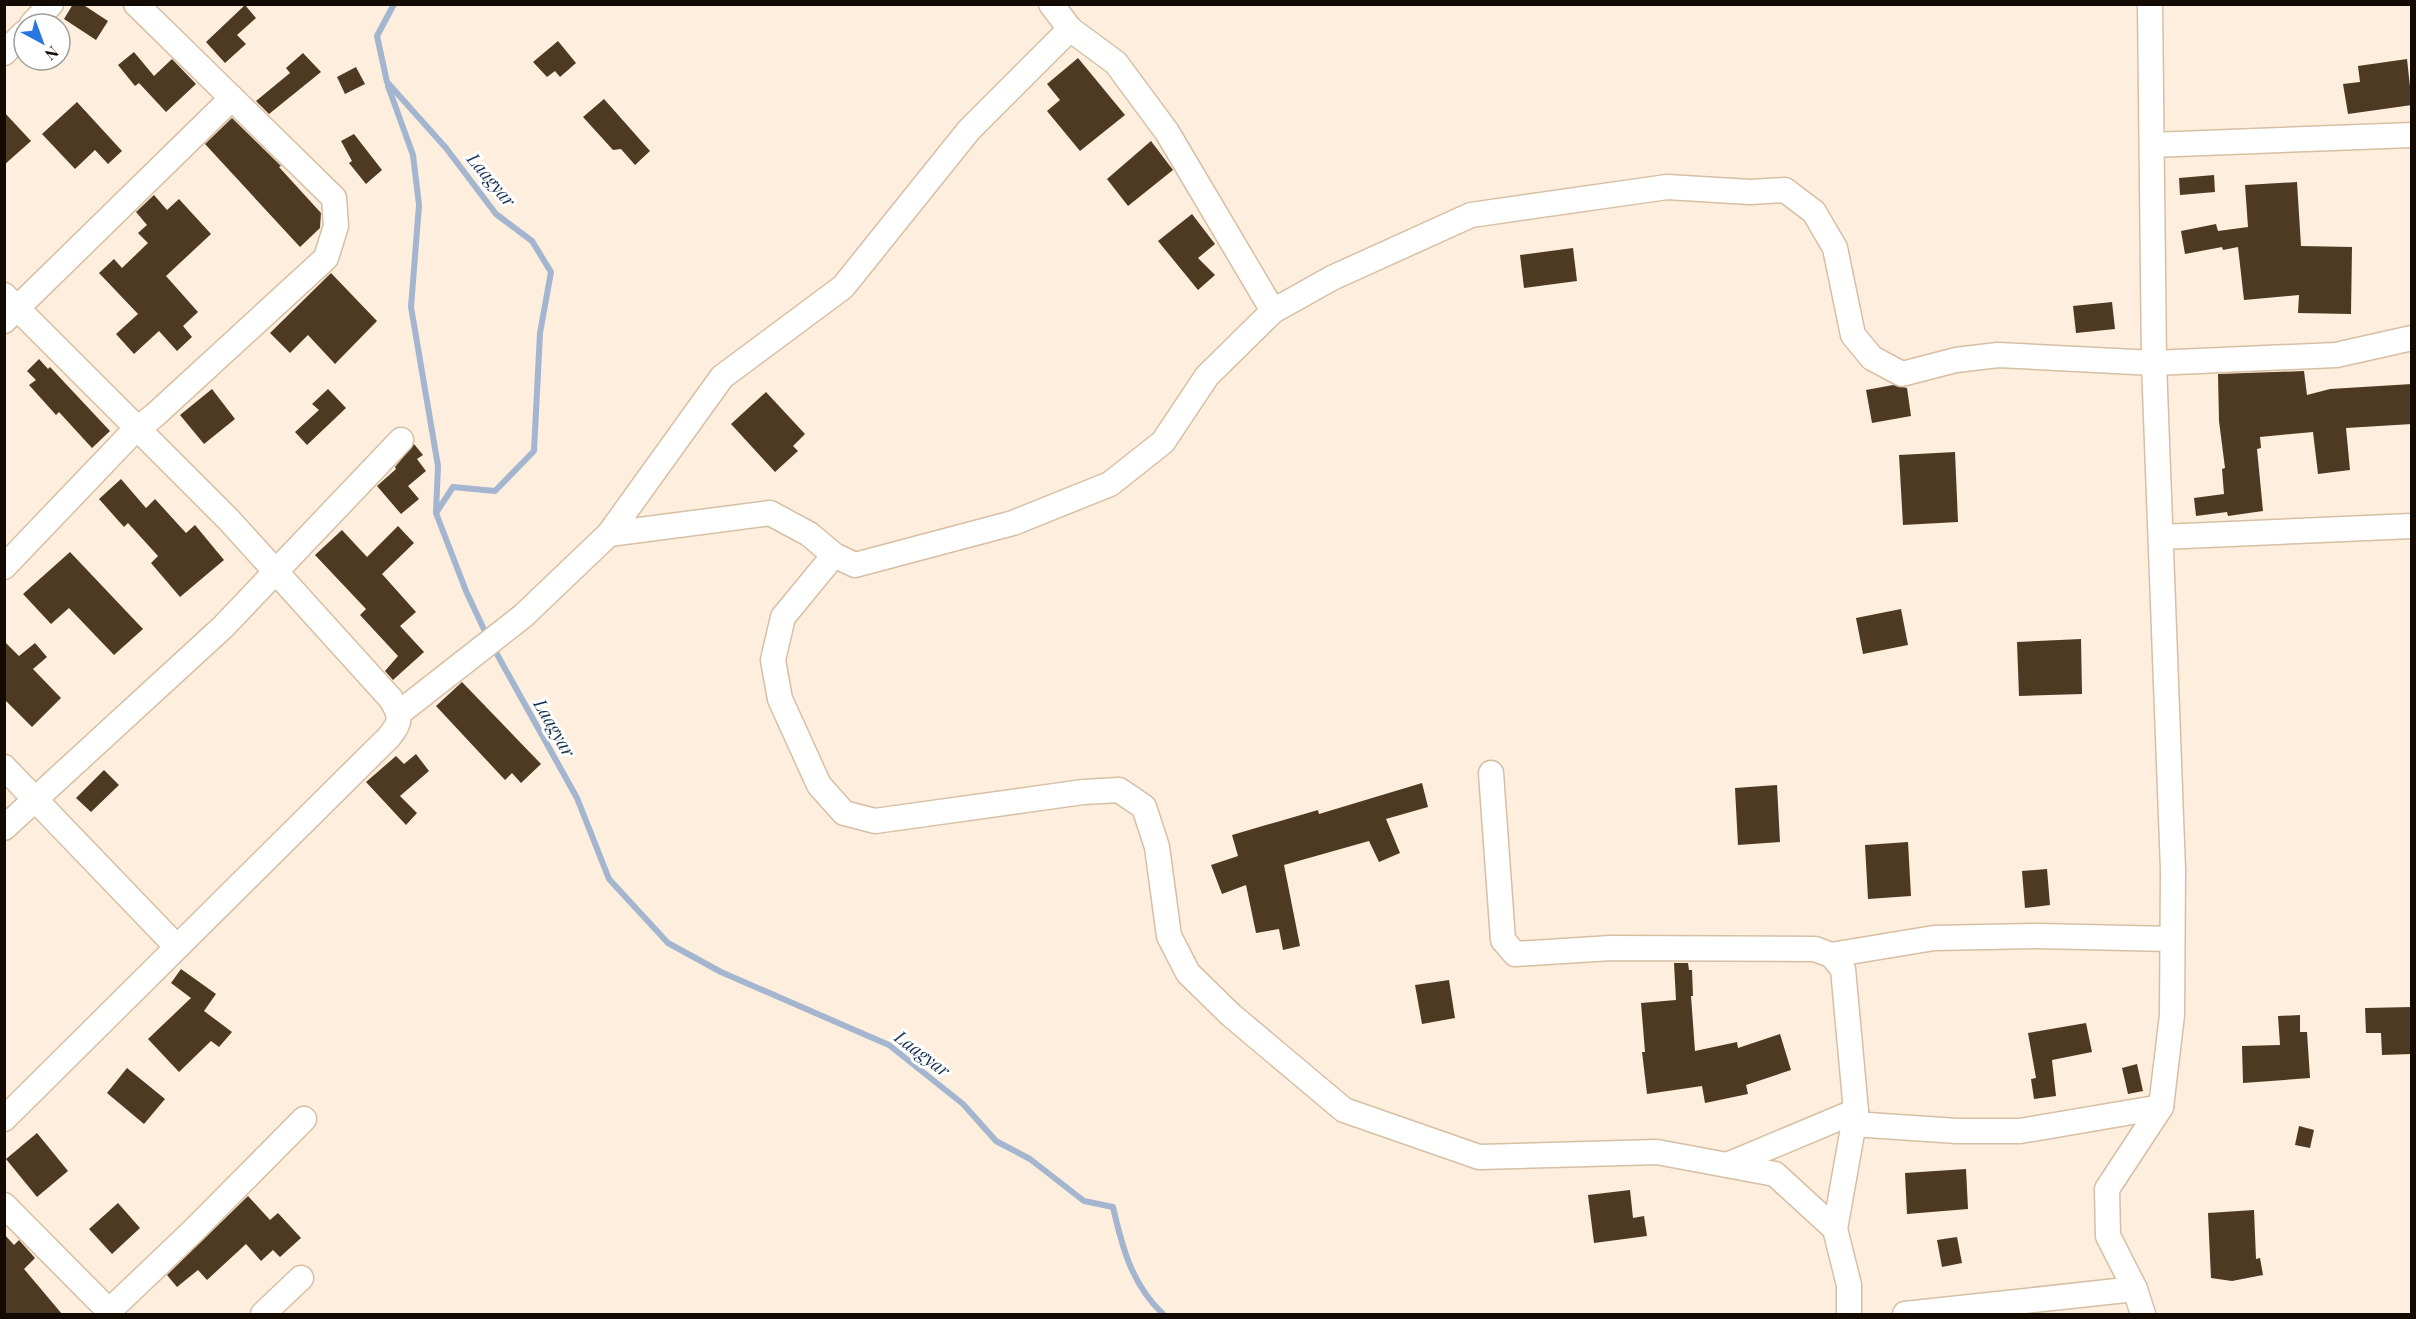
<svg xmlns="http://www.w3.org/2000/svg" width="2416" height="1319" font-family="'Playfair Display',serif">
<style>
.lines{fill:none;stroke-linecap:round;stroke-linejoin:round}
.stream{stroke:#a3b5cf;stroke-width:6}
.building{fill:#4e3a23}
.street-casing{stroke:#d7bfa4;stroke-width:27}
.street{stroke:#fff;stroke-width:24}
.labels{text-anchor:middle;stroke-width:6;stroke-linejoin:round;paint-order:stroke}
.water-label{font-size:18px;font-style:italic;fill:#173054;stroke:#fff}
</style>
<rect width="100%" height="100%" fill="#fdeede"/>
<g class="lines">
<!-- stream -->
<g class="stream">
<path d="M394 4 377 36 387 82 446 148 496 214 532 241 551 272 540 333 534 451 495 491 453 487 436 513 466 591 488 638"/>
<path d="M388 86 413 155 419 205 411 307 438 466 436 512"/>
<path d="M493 647 577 798 609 879 668 943 721 972 889 1045 963 1104 996 1141 1030 1159 1084 1201 1113 1207C1122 1247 1132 1285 1163 1314"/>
</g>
</g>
<!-- building -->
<g class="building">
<path d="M73 4H82L108 21 96 40 64 19Z"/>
<path d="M245 5 256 18 237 35 246 44 225 63 206 42Z"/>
<path d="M558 41 576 63 560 77 555 71 547 77 533 62Z"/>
<path d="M134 52 154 76 172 59 196 84 166 112 139 83 135 86 118 65Z"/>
<path d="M303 53 321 72 269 114 256 101 290 73 286 68Z"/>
<path d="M1078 58 1125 115 1080 151 1047 111 1060 100 1047 84Z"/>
<path d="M2407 59 2412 105 2348 114 2343 84 2360 82 2358 66Z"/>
<path d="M356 67 365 84 345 94 337 77Z"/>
<path d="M604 99 650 151 635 165 621 149 613 150 583 117Z"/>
<path d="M77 102 122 151 108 164 95 150 75 169 42 134Z"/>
<path d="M4 112 31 141 4 165Z"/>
<path d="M232 118 281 166 279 167 321 213 320 228 300 247 205 144Z"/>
<path d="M354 134 382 170 366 184 349 163 352 161 341 141Z"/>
<path d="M1151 141 1173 170 1128 206 1107 179Z"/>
<path d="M2214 175 2215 192 2180 195 2179 178Z"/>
<path d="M2297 182 2301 246 2352 247 2351 314 2298 313 2299 295 2244 300 2238 247 2223 250 2222 247 2185 254 2181 231 2216 224 2218 231 2248 227 2245 185Z"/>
<path d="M154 195 167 210 179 199 211 234 166 276 198 312 183 326 192 337 177 351 159 331 134 354 116 334 138 314 99 273 114 259 122 268 148 243 138 233 147 225 136 212Z"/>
<path d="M1192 214 1215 244 1198 258 1215 275 1198 290 1158 241Z"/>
<path d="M1573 248 1577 281 1524 288 1520 255Z"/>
<path d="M331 273 377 321 335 364 308 335 290 353 270 333Z"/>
<path d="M2112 302 2115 329 2076 333 2073 306Z"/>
<path d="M39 359 48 369 50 367 110 431 92 448 59 412 56 415 29 385 36 380 27 371Z"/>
<path d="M2304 371 2307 395 2330 389 2412 384V424L2346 428 2350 470 2318 474 2313 432 2260 437 2261 448 2257 449 2263 511 2228 516 2227 512 2196 516 2194 498 2224 494 2222 469 2225 468 2219 421 2218 374Z"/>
<path d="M1893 385 1907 388 1911 416 1872 423 1866 390Z"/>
<path d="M212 389 235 419 204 444 180 415Z"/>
<path d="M328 389 346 408 307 445 295 432 319 410 312 404Z"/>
<path d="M766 392 805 434 793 446 798 451 775 472 731 424Z"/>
<path d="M414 444 423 455 417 459 426 471 408 486 419 499 401 514 377 486 396 469 395 467Z"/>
<path d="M1955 452 1958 522 1903 525 1899 455Z"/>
<path d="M121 479 146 508 155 499 186 533 195 525 224 560 180 597 151 563 158 556 128 523 124 527 99 499Z"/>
<path d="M398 526 414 543 382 574 416 612 400 626 424 652 393 680 385 671 398 656 360 615 366 609 315 555 342 530 367 557Z"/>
<path d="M70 552 143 629 114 655 69 608 51 624 23 594Z"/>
<path d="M1901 609 1908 645 1863 654 1856 618Z"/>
<path d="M2081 639 2082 694 2019 696 2017 642Z"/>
<path d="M4 641 19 656 35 643 47 657 33 669 61 698 32 727 4 699Z"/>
<path d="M462 682 541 764 521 783 512 773 505 780 436 706Z"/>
<path d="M416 754 429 771 400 796 417 813 406 825 366 782 396 756 404 764Z"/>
<path d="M104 770 119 785 91 812 76 798Z"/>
<path d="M1422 783 1428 807 1386 819 1400 853 1379 862 1369 841 1284 865 1300 946 1283 950 1279 929 1256 933 1246 885 1222 894 1211 865 1238 856 1232 835 1318 810 1319 814Z"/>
<path d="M1777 785 1780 842 1738 845 1735 788Z"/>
<path d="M1908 842 1911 896 1868 899 1865 845Z"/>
<path d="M2047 869 2050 905 2025 908 2022 871Z"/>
<path d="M1674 963H1688L1689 970H1692L1693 996H1691L1695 1051 1737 1042 1738 1048 1780 1034 1791 1070 1746 1085 1748 1094 1705 1103 1702 1086 1647 1094 1642 1052H1645L1641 1003 1676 1000Z"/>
<path d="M181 969 216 994 204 1011 232 1032 219 1047 211 1041 179 1072 148 1039 191 998 171 983Z"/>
<path d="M1449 980 1455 1018 1422 1024 1415 985Z"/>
<path d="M2412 1007V1054L2382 1055 2381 1033H2366L2365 1008Z"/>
<path d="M2300 1015V1032H2307L2310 1078 2243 1083 2242 1046 2280 1045 2278 1016Z"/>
<path d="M2086 1023 2092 1052 2052 1060 2056 1096 2034 1099 2031 1079 2036 1078 2028 1033Z"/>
<path d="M2137 1064 2143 1091 2128 1094 2122 1068Z"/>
<path d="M127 1068 165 1099 144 1124 107 1093Z"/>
<path d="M2299 1126 2314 1130 2310 1148 2295 1145Z"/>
<path d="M37 1133 68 1171 37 1197 6 1159Z"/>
<path d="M1966 1169 1968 1209 1907 1214 1905 1173Z"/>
<path d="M1630 1190 1633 1218 1644 1216 1647 1236 1594 1243 1588 1195Z"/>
<path d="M248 1196 270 1220 278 1213 301 1238 280 1257 273 1250 261 1261 246 1244 207 1280 198 1270 177 1287 167 1275Z"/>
<path d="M118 1203 140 1228 112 1254 89 1229Z"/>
<path d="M2254 1210 2256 1259 2260 1258 2263 1275 2232 1281 2211 1278 2208 1213Z"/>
<path d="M4 1234 14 1245 19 1240 35 1258 24 1269 62 1314H4Z"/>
<path d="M1957 1237 1962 1263 1942 1267 1937 1240Z"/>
</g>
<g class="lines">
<!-- street casing -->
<g class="street-casing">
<g id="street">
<path d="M1051 4 1070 29 1116 63 1167 132 1273 311"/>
<path d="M32 24 51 4"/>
<path d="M4 53 24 33"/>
<path d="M2152 145 2412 135"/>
<path d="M4 295 229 520 391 699C401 716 402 721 389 737L4 1119"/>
<path d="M4 321 232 98"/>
<path d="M609 534 770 513 809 534 834 555 855 565 1013 523 1110 484 1163 442 1207 376 1273 311 1332 278 1471 215 1667 187 1750 192 1785 190 1814 212 1835 248 1853 335 1872 358 1902 374 1956 360 1998 355 2154 363 2336 355 2412 338"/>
<path d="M2161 537 2412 526"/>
<path d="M834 555 783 617 773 660 780 699 819 785 844 813 875 821 1083 792 1119 790 1144 807 1157 847 1169 936 1188 973 1231 1015 1344 1110 1479 1157 1657 1152 1775 1174 1835 1229 1849 1285V1314"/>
<path d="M4 567 131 434 155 415 326 258 336 226 334 198 136 4"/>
<path d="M399 713 523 616 609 534 722 377 843 287 969 130 1070 29"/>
<path d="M4 767 176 946"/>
<path d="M1491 773 1503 940 1515 954 1611 948 1815 949 1831 955 1843 969 1856 1111 1835 1229"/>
<path d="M4 828 223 627 401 440"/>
<path d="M1831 955 1934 938 2038 936 2171 939"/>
<path d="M1853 1124 1957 1131H2020L2161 1107"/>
<path d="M1727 1165 1856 1111"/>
<path d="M4 1205 112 1314"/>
<path d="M106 1314 193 1231 304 1119"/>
<path d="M263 1314 301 1278"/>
<path d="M1905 1314 2135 1289"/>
<path d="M2143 1314 2135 1289 2108 1236 2107 1189 2161 1107 2172 1015 2173 870 2154 363 2150 4"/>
</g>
</g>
<!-- street -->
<use href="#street" class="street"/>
</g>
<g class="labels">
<!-- water labels -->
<g class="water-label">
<text transform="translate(491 180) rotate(50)" y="6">Laagyar</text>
<text transform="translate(554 728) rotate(60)" y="6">Laagyar</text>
<text transform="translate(922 1054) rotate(37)" y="6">Laagyar</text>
</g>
</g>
<!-- border -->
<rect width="2416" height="1319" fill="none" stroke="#130b03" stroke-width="12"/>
<!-- north arrow -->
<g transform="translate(42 42) rotate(139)"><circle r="28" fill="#ffffff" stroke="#a19d9a" stroke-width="1.5"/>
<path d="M0-4.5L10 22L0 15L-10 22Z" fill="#2776e1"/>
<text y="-9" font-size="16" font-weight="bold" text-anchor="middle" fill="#130b03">N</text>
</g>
</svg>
